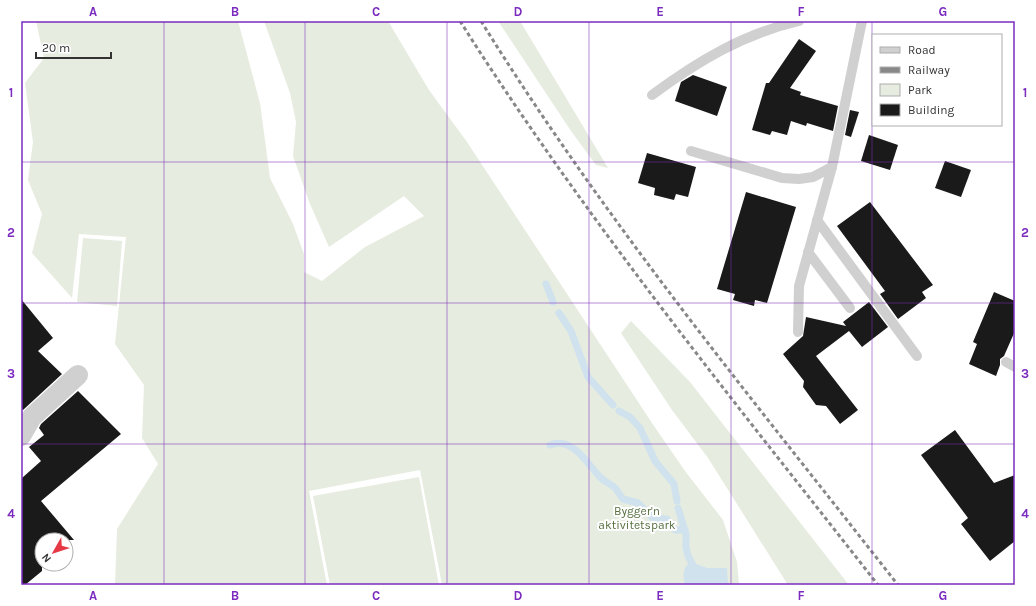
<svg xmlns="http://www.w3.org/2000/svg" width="1036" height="606" font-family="Karla,sans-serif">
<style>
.green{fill:#e6ecdf}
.water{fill:#cfe2ee}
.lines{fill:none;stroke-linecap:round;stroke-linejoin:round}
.stream{stroke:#cfe2ee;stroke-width:7}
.building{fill:#1a1a1a}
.lane{stroke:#d0d0d0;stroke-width:10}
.street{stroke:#d0d0d0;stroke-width:20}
.rail{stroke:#888;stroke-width:3;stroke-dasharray:4 3;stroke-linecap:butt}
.grid{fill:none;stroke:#7b2cbf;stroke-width:1;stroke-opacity:0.55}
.labels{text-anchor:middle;stroke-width:4;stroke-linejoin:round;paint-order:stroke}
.park-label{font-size:12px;fill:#56703f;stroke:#fff}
.neatline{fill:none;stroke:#7b2cbf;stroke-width:1.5}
.grid-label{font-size:13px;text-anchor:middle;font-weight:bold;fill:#7b2cbf}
</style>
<rect width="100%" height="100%" fill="#fff"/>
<!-- green -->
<g class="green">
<path d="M36 21H238L260 103 270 178 293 224 304 254V272L322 281 365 247 424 216 404 196 329 247 310 204 293 156 296 122 290 93 264 21H388L429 90 467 142 652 423 685 471 723 520 737 562 739 585H442L420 470 309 491 327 585H115L117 529 158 464 142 438 144 385 115 344 126 237 79 234 72 298 32 253 42 214 28 180 33 142 25 83 44 58Z"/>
<path d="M498 21H520L608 168 596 165 571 131Z"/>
<path d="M83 238 122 241 117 306 77 302Z"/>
<path d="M631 321 690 382 849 585H788L708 458 672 410 621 333Z"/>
<path d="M419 477 439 585H330L313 496Z"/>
</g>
<!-- water -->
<path class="water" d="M690 562 707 568H727L728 585H685C683 576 682 569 690 562Z"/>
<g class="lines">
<!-- stream -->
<g class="stream">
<path d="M546 284 553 302"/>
<path d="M559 313 571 331 588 377 613 405"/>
<path d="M619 411 630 417 640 428 655 461 674 484 677 501"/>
<path d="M550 445C572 436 586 462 599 476 603 481 609 483 614 487 618 490 620 496 623 499L638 503 653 518 667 519 675 530H685"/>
<path d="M678 508 686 534V547L688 556 698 574 702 585"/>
</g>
</g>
<!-- building -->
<g class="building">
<path d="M799 39 816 51 790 88 801 92 800 95 838 106 833 131 807 123 806 126 791 121 787 135 772 131 770 135 752 130 766 83H769Z"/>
<path d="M693 75 727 87 717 116 675 101 681 82Z"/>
<path d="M850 110 859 112 851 137 845 135Z"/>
<path d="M869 135 898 145 890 170 861 161Z"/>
<path d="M647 153 696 167 688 197 676 194 674 200 654 195 655 188 638 183Z"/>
<path d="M945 161 971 170 961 197 935 188Z"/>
<path d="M746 192 796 207 767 303 755 300 754 306 733 300 735 294 717 289Z"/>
<path d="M870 202 933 285 922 292 926 298 898 319 880 294 885 291 837 226Z"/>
<path d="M994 292 1015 301V331L1004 356 1000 359V365L996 376 969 364 977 344 973 342Z"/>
<path d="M21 299 53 338 38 351 62 374 23 410 21 408Z"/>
<path d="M869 302 888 327 862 347 849 331 816 356 858 410 840 424 826 406 816 405 803 387 804 381 783 354 803 336 806 317 846 326 843 322Z"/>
<path d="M78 391 121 434 41 501 74 540H42V571L25 585H21V476L22 478 41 461 29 447 44 435 39 428 41 424Z"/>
<path d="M955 430 994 483 1015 475V541L990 561 961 524 968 518 921 455Z"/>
</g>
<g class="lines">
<!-- lane -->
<g class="lane">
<path d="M652 95C698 61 743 34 799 21"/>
<path d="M691 151 782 178 799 179 813 177 832 167"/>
<path d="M817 220 917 356"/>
<path d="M808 252 850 308"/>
<path d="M798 332 799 286 832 167 862 21"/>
<path d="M1006 362 1015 367"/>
</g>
<!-- street -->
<path class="street" d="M21 436 32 417 78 375"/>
<!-- rail -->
<g class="rail">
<path d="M460 21C585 219 734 401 878 585"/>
<path d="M481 21C604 220 754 401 898 585"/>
</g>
</g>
<!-- grid -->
<path class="grid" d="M164 21V585M305 21V585M447 21V585M589 21V585M731 21V585M872 21V585M21 162H1015M21 303H1015M21 444H1015"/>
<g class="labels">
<!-- park labels -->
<g class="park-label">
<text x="637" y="515">Bygger'n<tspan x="637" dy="14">aktivitetspark</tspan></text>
</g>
</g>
<!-- border -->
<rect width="1036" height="606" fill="none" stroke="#ffffff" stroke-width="44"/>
<!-- legend -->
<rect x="872" y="34" width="130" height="92" fill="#ffffff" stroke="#adadad"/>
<rect x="880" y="47" width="20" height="6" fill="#d0d0d0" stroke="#adadad"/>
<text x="908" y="54" font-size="12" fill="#333333">Road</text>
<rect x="880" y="67" width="20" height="6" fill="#888888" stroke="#adadad"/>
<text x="908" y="74" font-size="12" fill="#333333">Railway</text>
<rect x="880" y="84" width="20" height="12" fill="#e6ecdf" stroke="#adadad"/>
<text x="908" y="94" font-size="12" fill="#333333">Park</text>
<rect x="880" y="104" width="20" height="12" fill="#1a1a1a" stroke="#adadad"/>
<text x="908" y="114" font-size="12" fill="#333333">Building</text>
<!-- north arrow -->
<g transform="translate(54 552) rotate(231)"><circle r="19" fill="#ffffff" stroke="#adadad"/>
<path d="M0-3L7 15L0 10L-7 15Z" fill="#e63946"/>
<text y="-6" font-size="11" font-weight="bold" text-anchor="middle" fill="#333333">N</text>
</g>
<!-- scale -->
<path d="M36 52v6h75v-6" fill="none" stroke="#333333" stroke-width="2"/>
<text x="42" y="52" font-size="12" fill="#333333" stroke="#ffffff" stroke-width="3" paint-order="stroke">20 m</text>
<rect x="22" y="22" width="992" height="562" class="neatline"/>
<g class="grid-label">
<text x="93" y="16">A</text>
<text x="235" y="16">B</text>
<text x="376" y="16">C</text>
<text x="518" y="16">D</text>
<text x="660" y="16">E</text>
<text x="801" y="16">F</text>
<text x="943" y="16">G</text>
<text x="11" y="97">1</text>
<text x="1025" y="97">1</text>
<text x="11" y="237">2</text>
<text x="1025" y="237">2</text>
<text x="11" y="378">3</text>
<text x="1025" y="378">3</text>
<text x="11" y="518">4</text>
<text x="1025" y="518">4</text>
<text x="93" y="600">A</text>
<text x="235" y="600">B</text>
<text x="376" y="600">C</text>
<text x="518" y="600">D</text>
<text x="660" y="600">E</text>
<text x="801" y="600">F</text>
<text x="943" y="600">G</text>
</g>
</svg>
